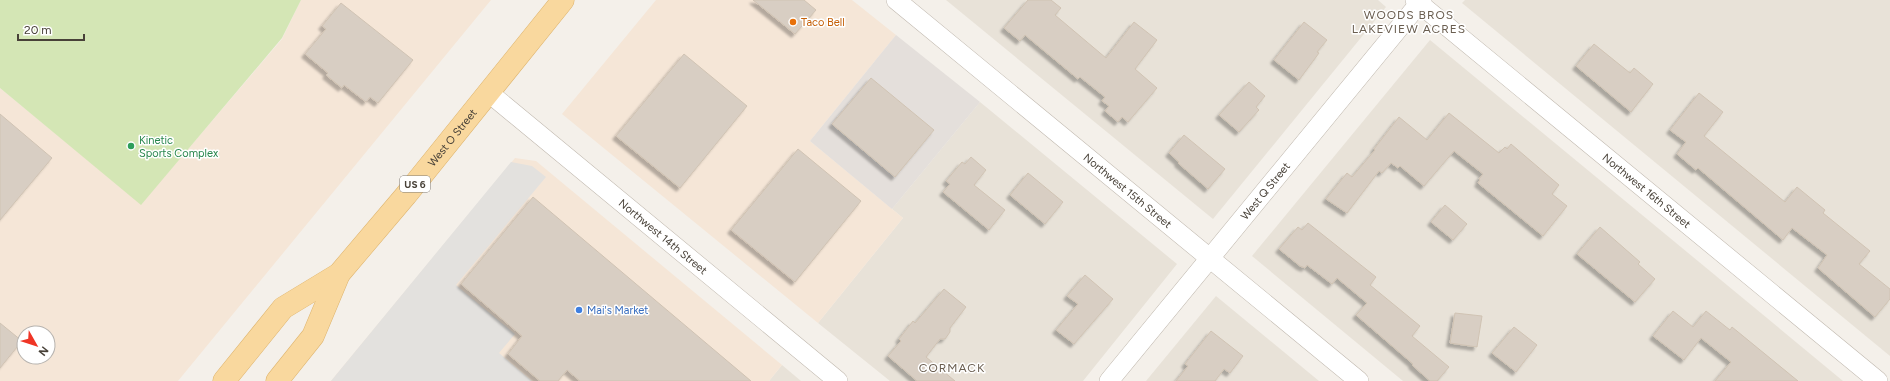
<svg xmlns="http://www.w3.org/2000/svg" width="1890" height="381" font-family="Figtree,sans-serif">
<style>
.residential{fill:#e8e2d8}
.commercial{fill:#f5e6d7;fill-rule:evenodd}
.industrial{fill:#e4dfdb}
.green{fill:#d4e6b5}
.parking{fill:#e3e1de}
.building{fill:#d8cec3;stroke:#d0c3b3;filter:url(#shadow)}
.lines{fill:none;stroke-linecap:round;stroke-linejoin:round}
.minor-casing{stroke:#bfb7ad;stroke-width:20}
.primary-casing{stroke:#deb46e;stroke-width:23}
.minor{stroke:#fff;stroke-width:19}
.primary{stroke:#f9d89e;stroke-width:22}
.food-dot{fill:#e8710a;stroke:#fff;stroke-width:1.5}
.leisure-dot{fill:#2e9e5b;stroke:#fff;stroke-width:1.5}
.shop-dot{fill:#3f7fe0;stroke:#fff;stroke-width:1.5}
.labels{text-anchor:middle;stroke-width:3;stroke-linejoin:round;paint-order:stroke}
.shield{fill:#fff;stroke:#7f7a74;stroke-width:1}
.shield-label{font-size:10px;font-weight:bold;fill:#484138}
.food-label{font-size:11px;fill:#c56008;stroke:#fff;text-anchor:start}
.street-label{font-size:11px;fill:#484138;stroke:#fff}
.leisure-label{font-size:11px;fill:#27864d;stroke:#fff;text-anchor:start}
.shop-label{font-size:11px;fill:#366cbe;stroke:#fff;text-anchor:start}
.neighbourhood-label{font-size:12px;letter-spacing:1px;fill:#6a5e50;stroke:#fff}
</style>
<defs>
<filter id="shadow"><feDropShadow dx="-3.5" dy="3.5" stdDeviation="1" flood-color="#0004"/></filter>
</defs>
<rect width="100%" height="100%" fill="#f4f0ea"/>
<!-- residential -->
<g class="residential">
<path d="M946 0H1378L1386 7 1213 219Z"/>
<path d="M1465 0H1890V356L1462 3Z"/>
<path d="M1430 40 1750 304 1843 381H1403L1252 256Z"/>
<path d="M980 102 1177 264 1083 381H890L818 323 903 218 892 209Z"/>
<path d="M1216 296 1319 381H1146Z"/>
<path d="M782 365 801 381H769Z"/>
</g>
<!-- commercial -->
<g class="commercial">
<path d="M301 0H491L178 381H0V88L141 204 282 39ZM24 333H48V357H24Z"/>
<path d="M656 0H852L896 35 810 141 903 218 818 323 562 114Z"/>
<path d="M515 158 536 161 782 365 769 381H331Z"/>
</g>
<!-- industrial -->
<path class="industrial" d="M896 35 980 102 892 209 810 141Z"/>
<!-- green -->
<path class="green" d="M0 0H301L282 38 141 205 0 88Z"/>
<!-- parking -->
<path class="parking" d="M511 162 532 166 546 177 456 285 515 334 499 353 532 381H331Z"/>
<!-- building -->
<g class="building">
<path d="M753 0H804L816 10 795 34Z"/>
<path d="M1028 0H1051L1061 8 1055 15 1106 58 1134 22 1157 40 1135 69 1157 88 1128 122 1122 117 1118 122 1105 111 1109 106 1102 101 1105 97 1080 77 1078 79 1025 35 1020 41 1004 28Z"/>
<path d="M341 3 413 60 378 103 370 97 366 102 344 85 342 88 326 75 328 73 305 54 326 29 322 26Z"/>
<path d="M1304 22 1327 40 1317 52 1319 53 1299 80 1274 60Z"/>
<path d="M1594 44 1630 73 1634 68 1653 84 1631 112 1576 66Z"/>
<path d="M684 54 747 106 680 188 616 136Z"/>
<path d="M871 78 934 130 895 177 832 124Z"/>
<path d="M1249 82 1265 96 1256 107 1259 110 1239 132 1219 115Z"/>
<path d="M1699 93 1723 112 1704 136 1785 202 1797 187 1825 210 1823 213 1870 251 1859 264 1890 289V299L1875 317 1818 268 1827 255 1792 228 1783 240 1698 168 1696 170 1677 154 1686 142 1670 130Z"/>
<path d="M1449 113 1499 153 1505 147 1507 149 1511 144 1559 185 1552 194 1567 206 1543 236 1478 183 1480 180 1479 179 1483 174 1454 151 1424 186 1400 166 1398 168 1391 163 1382 173 1379 171 1347 213 1326 199 1347 173 1352 177 1375 150 1374 149 1399 117 1427 140Z"/>
<path d="M0 114 52 158 0 220Z"/>
<path d="M1184 135 1225 169 1208 189 1178 163 1179 162 1169 153Z"/>
<path d="M798 149 861 201 795 282 731 230Z"/>
<path d="M971 157 986 170 974 185 1005 210 989 230 943 192 950 184 946 181 962 162 965 164Z"/>
<path d="M1028 173 1063 202 1045 224 1010 195Z"/>
<path d="M533 197 751 381H580L567 370 558 381H540L508 354 522 336 461 284Z"/>
<path d="M1445 205 1467 224 1453 240 1431 222Z"/>
<path d="M1308 223 1376 277 1370 285 1420 326 1412 336 1449 367 1437 381H1430L1412 365 1413 364 1356 315 1367 303 1337 278 1332 284 1307 265 1305 268 1300 266 1279 249 1298 227 1302 230Z"/>
<path d="M1600 227 1640 262 1638 264 1655 279 1635 302 1577 254Z"/>
<path d="M1085 275 1113 299 1074 344 1056 330 1078 304 1067 296Z"/>
<path d="M944 289 966 307 950 328V332L945 339H940L926 357 955 381H917L888 356 901 341 899 339 913 321 915 323Z"/>
<path d="M1673 311 1693 327 1706 311 1730 330 1732 327 1798 381H1715L1731 362 1701 338 1684 360 1653 336Z"/>
<path d="M1455 313 1482 316 1477 347 1450 343Z"/>
<path d="M0 323 22 341 0 368Z"/>
<path d="M1514 327 1537 345 1516 372 1492 353Z"/>
<path d="M1211 331 1243 356 1230 373 1224 369 1215 381H1176L1188 366 1185 364Z"/>
</g>
<g class="lines">
<!-- minor casing -->
<g class="minor-casing">
<g id="minor">
<path id="s1" d="M896 0 1359 381"/>
<path id="s2" d="M1415 0 1878 381"/>
<path id="s3" d="M488 92 838 381"/>
<path id="s4" d="M1109 381 1422 0"/>
</g>
</g>
<!-- primary casing -->
<g class="primary-casing">
<g id="primary">
<path d="M224 381 283 308 339 274"/>
<path id="s5" d="M277 381 313 336 339 274 406 195 563 0"/>
</g>
</g>
<!-- minor -->
<use href="#minor" class="minor"/>
<!-- primary -->
<use href="#primary" class="primary"/>
</g>
<!-- markers -->
<circle class="food-dot" cx="793" cy="22" r="4"/>
<circle class="leisure-dot" cx="131" cy="146" r="4"/>
<circle class="shop-dot" cx="579" cy="310" r="4"/>
<g class="labels">
<!-- shield labels -->
<rect class="shield" x="400" y="176" width="30" height="16" rx="3"/>
<g class="shield-label">
<text x="415" y="188">US 6</text>
</g>
<!-- food labels -->
<g class="food-label">
<text x="801" y="26">Taco Bell</text>
</g>
<!-- street labels -->
<g class="street-label">
<text dy="4" stroke="none"><textPath href="#s5" startOffset="302">West O Street</textPath></text>
<text dy="4" stroke="none"><textPath href="#s1" startOffset="300">Northwest 15th Street</textPath></text>
<text dy="4" stroke="none"><textPath href="#s4" startOffset="246">West Q Street</textPath></text>
<text dy="4" stroke="none"><textPath href="#s2" startOffset="300">Northwest 16th Street</textPath></text>
<text dy="4" stroke="none"><textPath href="#s3" startOffset="227">Northwest 14th Street</textPath></text>
</g>
<!-- leisure labels -->
<g class="leisure-label">
<text x="139" y="144">Kinetic<tspan x="139" dy="13">Sports Complex</tspan></text>
</g>
<!-- shop labels -->
<g class="shop-label">
<text x="587" y="314">Mai's Market</text>
</g>
<!-- neighbourhood labels -->
<g class="neighbourhood-label">
<text x="1409" y="19">WOODS BROS<tspan x="1409" dy="14">LAKEVIEW ACRES</tspan></text>
<text x="952" y="372">CORMACK</text>
</g>
</g>
<!-- north arrow -->
<g transform="translate(36 345) rotate(129)"><circle r="19" fill="#ffffff" stroke="#b6b3af"/>
<path d="M0-3L7 15L0 10L-7 15Z" fill="#ef3526"/>
<text y="-6" font-size="11" font-weight="bold" text-anchor="middle" fill="#484138">N</text>
</g>
<!-- scale -->
<path d="M18 34v6h66v-6" fill="none" stroke="#484138" stroke-width="2"/>
<text x="24" y="34" font-size="12" fill="#484138" stroke="#ffffff" stroke-width="3" paint-order="stroke">20 m</text>
</svg>
